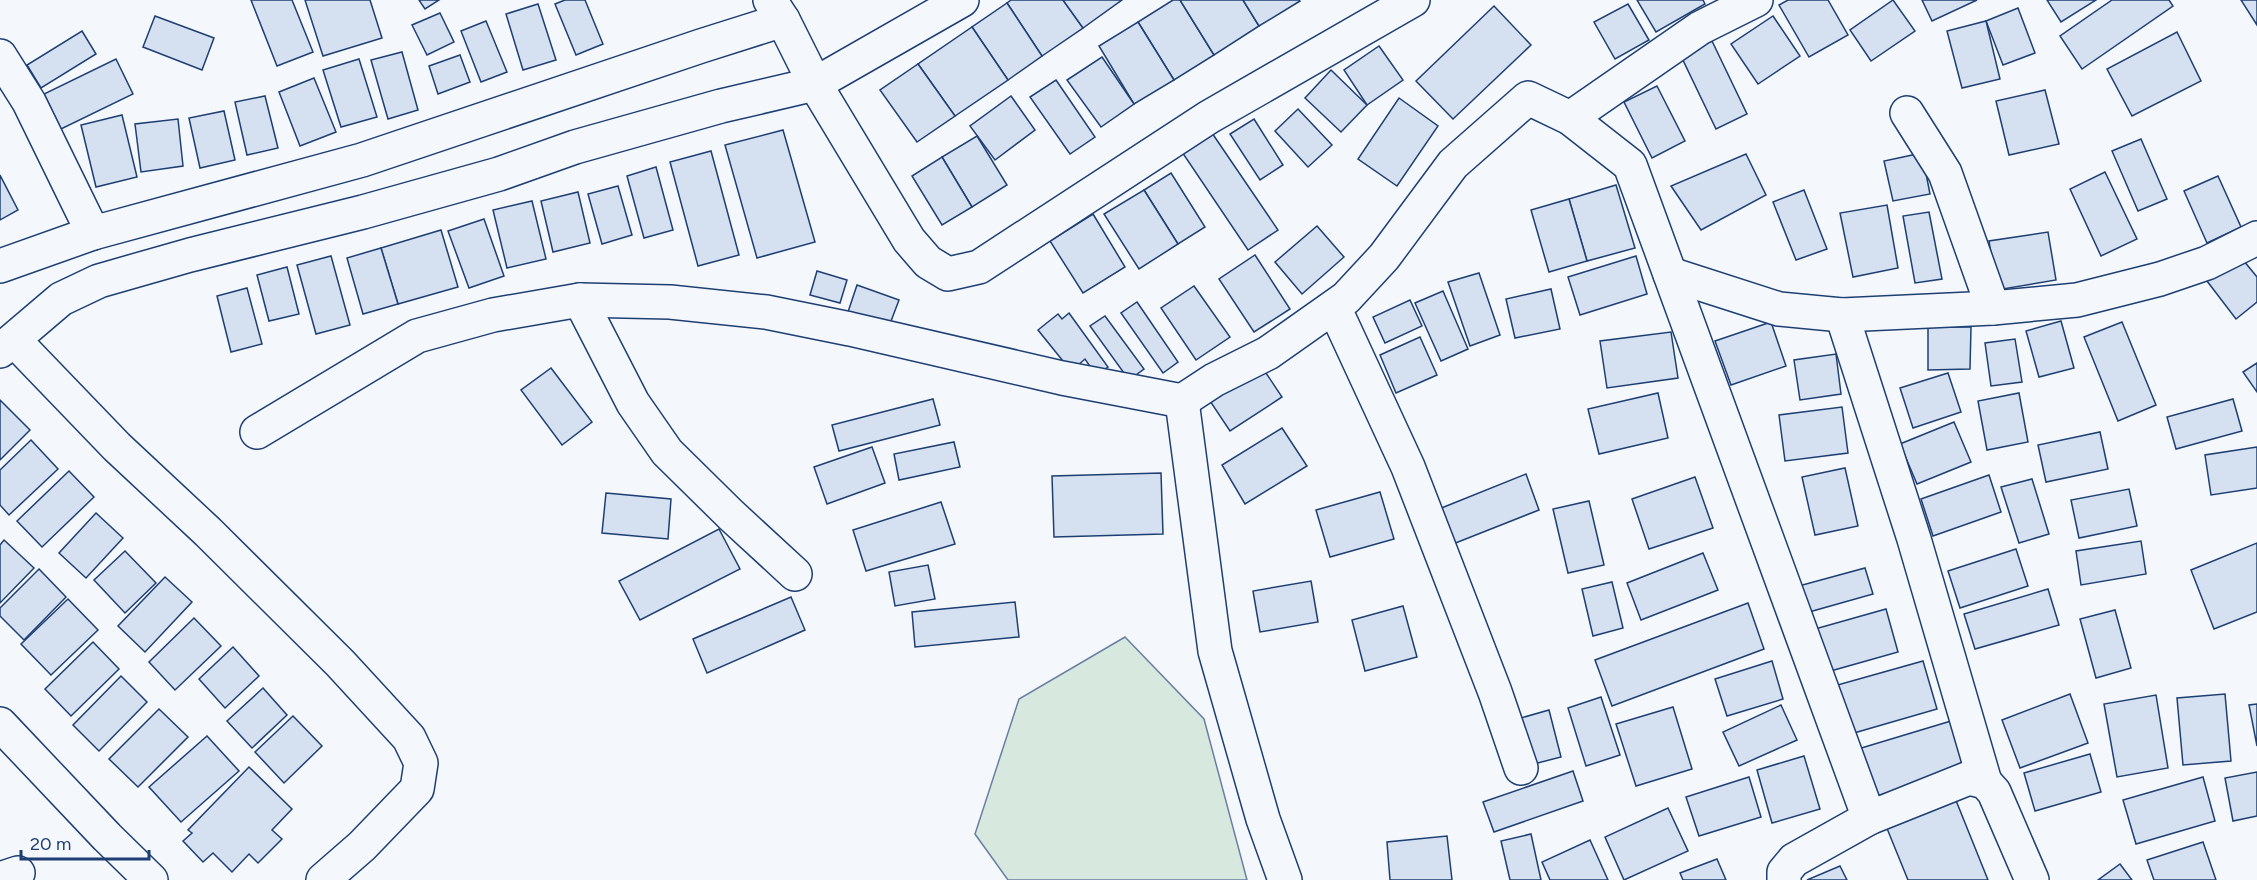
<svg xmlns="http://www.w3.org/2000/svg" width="2257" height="880" font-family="Figtree,sans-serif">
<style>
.green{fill:#d7e8df;stroke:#687fa3;stroke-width:1.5}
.building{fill:#d5e0f0;stroke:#1d3f73;stroke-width:1.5}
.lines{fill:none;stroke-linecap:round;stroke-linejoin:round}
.street-casing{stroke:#1d3f73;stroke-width:36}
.street{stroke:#f4f7fb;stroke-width:33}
</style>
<rect width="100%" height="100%" fill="#f4f7fb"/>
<!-- green -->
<path class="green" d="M1125 637 1204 719 1247 880H1008L975 834 1019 699Z"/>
<!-- building -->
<g class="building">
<path d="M251 0H292L313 52 277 66Z"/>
<path d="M305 0H370L382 38 323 56Z"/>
<path d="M419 0H439L425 9Z"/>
<path d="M565 0H585L603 44 576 55 555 4Z"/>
<path d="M1011 0H1063L1083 28 1042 56 1007 3Z"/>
<path d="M1063 0H1122L1083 28Z"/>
<path d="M1173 0H1180L1214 55 1174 80 1138 22Z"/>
<path d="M1180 0H1243L1259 26 1214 55Z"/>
<path d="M1243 0H1299L1300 1 1259 26Z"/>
<path d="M1637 0H1703L1705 4 1656 32Z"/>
<path d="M1788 0H1828L1848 35 1809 57 1779 5Z"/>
<path d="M1893 0 1915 31 1871 61 1850 30Z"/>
<path d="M1922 0H1977L1932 21Z"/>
<path d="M2047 0H2096L2061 22Z"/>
<path d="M2112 0H2169L2173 6 2082 69 2060 36Z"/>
<path d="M2241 0H2257V25Z"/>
<path d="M1007 3 1042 56 1008 80 972 27Z"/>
<path d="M538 4 556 60 523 70 506 14Z"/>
<path d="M1628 4 1649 40 1615 59 1594 22Z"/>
<path d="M1494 6 1531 45 1453 119 1416 81Z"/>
<path d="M2018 8 2035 53 2003 65 1986 21Z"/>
<path d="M440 13 454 42 427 55 412 25Z"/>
<path d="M155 16 214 38 202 70 143 47Z"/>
<path d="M1773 16 1800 56 1758 84 1731 44Z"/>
<path d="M486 21 507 72 481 82 461 31Z"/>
<path d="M1986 21 2000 79 1962 88 1947 31Z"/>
<path d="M1138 22 1174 80 1134 104 1099 46Z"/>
<path d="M972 27 1008 80 955 116 918 64Z"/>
<path d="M82 31 96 54 41 88 27 65Z"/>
<path d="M2177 32 2201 81 2132 116 2107 69Z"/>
<path d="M1712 41 1747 114 1716 129 1681 56Z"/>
<path d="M1379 46 1403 80 1367 105 1344 70Z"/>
<path d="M402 52 418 110 388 119 371 60Z"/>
<path d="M460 55 470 82 438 94 429 66Z"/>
<path d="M1102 57 1134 104 1101 127 1067 80Z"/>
<path d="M116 59 133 94 61 129 44 94Z"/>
<path d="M359 59 377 117 341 127 323 70Z"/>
<path d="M918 64 955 116 917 142 880 90Z"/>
<path d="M1331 70 1367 105 1341 132 1305 98Z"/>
<path d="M314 78 336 132 300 146 279 92Z"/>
<path d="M1056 80 1095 137 1070 154 1030 97Z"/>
<path d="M1657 86 1685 141 1652 158 1624 102Z"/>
<path d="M2045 90 2059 144 2009 155 1996 101Z"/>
<path d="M265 96 278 148 247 155 235 102Z"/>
<path d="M1011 96 1035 130 995 160 970 126Z"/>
<path d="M1399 98 1438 126 1397 186 1358 159Z"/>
<path d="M1298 109 1332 145 1308 167 1275 131Z"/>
<path d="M224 111 235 160 200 168 189 118Z"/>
<path d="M122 115 137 177 96 187 81 125Z"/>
<path d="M178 119 183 166 141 172 135 124Z"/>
<path d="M1254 119 1283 165 1260 180 1230 134Z"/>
<path d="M783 130 815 242 757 258 725 145Z"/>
<path d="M1212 133 1278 230 1248 250 1182 152Z"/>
<path d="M977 136 1007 185 972 207 942 157Z"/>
<path d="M2141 139 2167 199 2138 211 2112 151Z"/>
<path d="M711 151 739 255 698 266 670 162Z"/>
<path d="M1922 153 1930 194 1893 201 1884 161Z"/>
<path d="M1746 154 1766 195 1701 230 1671 186Z"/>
<path d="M942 157 972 207 942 225 912 176Z"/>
<path d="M656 167 673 230 644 238 627 176Z"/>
<path d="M2105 172 2137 239 2101 256 2070 189Z"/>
<path d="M1171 173 1205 227 1178 244 1144 190Z"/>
<path d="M0 175 18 210 0 220Z"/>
<path d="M2218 176 2241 227 2207 243 2184 191Z"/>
<path d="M1616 185 1635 248 1587 261 1569 199Z"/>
<path d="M618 186 632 235 602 244 588 194Z"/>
<path d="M1144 190 1178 244 1139 269 1104 214Z"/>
<path d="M1804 190 1827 249 1796 260 1773 202Z"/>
<path d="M578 192 590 243 553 252 541 201Z"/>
<path d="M1569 199 1587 261 1549 272 1531 210Z"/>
<path d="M532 201 546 259 507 268 493 210Z"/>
<path d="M1887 205 1898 268 1853 277 1840 213Z"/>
<path d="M1929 212 1942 279 1915 283 1903 216Z"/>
<path d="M1093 214 1125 267 1083 293 1050 241Z"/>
<path d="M484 219 504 276 469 288 448 231Z"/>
<path d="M1317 226 1344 257 1302 294 1275 262Z"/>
<path d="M441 230 458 287 398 304 381 248Z"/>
<path d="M2048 232 2056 280 1997 290 1989 241Z"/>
<path d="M381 248 398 304 363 314 347 258Z"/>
<path d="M1255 255 1290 309 1254 332 1219 279Z"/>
<path d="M2239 255 2257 277V302L2236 319 2207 281Z"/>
<path d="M331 256 350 325 316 334 297 265Z"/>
<path d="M1636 256 1647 294 1580 315 1568 277Z"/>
<path d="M287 267 299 314 269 321 257 275Z"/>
<path d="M817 271 847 280 840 303 810 295Z"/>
<path d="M1479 273 1500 335 1470 346 1448 282Z"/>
<path d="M857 285 899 300 888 329 847 315Z"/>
<path d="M1194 286 1230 337 1196 360 1161 308Z"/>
<path d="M247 288 262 344 231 352 217 296Z"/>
<path d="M1551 289 1560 329 1515 338 1506 299Z"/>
<path d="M1443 291 1468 349 1441 361 1415 303Z"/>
<path d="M1410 300 1422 326 1385 343 1373 317Z"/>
<path d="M1137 302 1178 362 1163 373 1121 313Z"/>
<path d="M1069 313 1108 367 1096 375 1085 359 1071 371 1038 330 1058 314 1062 319Z"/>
<path d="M1105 316 1144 369 1129 380 1090 326Z"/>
<path d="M2061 321 2074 368 2039 377 2026 331Z"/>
<path d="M1771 322 1786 366 1731 385 1715 341Z"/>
<path d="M2122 322 2156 405 2118 421 2084 337Z"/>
<path d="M1928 327H1971L1970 369 1928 370Z"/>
<path d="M1671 332 1678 378 1607 388 1600 341Z"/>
<path d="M1420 337 1437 375 1396 393 1380 355Z"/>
<path d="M2015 339 2022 382 1991 386 1985 343Z"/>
<path d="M1836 354 1841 394 1800 400 1794 360Z"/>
<path d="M2257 363V392L2243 372Z"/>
<path d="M1262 367 1282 397 1230 431 1210 401Z"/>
<path d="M551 368 592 422 562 445 521 390Z"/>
<path d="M1948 373 1961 412 1913 428 1900 388Z"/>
<path d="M1658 393 1668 438 1599 454 1588 409Z"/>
<path d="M2019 393 2028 442 1987 450 1978 401Z"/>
<path d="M933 399 940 425 839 451 832 425Z"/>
<path d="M2233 399 2242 431 2176 449 2167 417Z"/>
<path d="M0 400 30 430 0 460Z"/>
<path d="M1842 407 1848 453 1785 461 1779 415Z"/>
<path d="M1954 422 1971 462 1917 484 1900 444Z"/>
<path d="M1282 428 1307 466 1245 504 1222 465Z"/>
<path d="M2100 432 2108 469 2046 482 2038 445Z"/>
<path d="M31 440 58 469 9 515 0 505V470Z"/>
<path d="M954 442 960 467 899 480 894 454Z"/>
<path d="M872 447 885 483 827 504 814 467Z"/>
<path d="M2257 447V488L2211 495 2205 455Z"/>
<path d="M1845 468 1858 526 1815 535 1802 477Z"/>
<path d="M69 471 94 497 42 547 17 521Z"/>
<path d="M1161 473 1163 534 1054 537 1052 476Z"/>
<path d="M1526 474 1539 510 1453 544 1439 509Z"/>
<path d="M1989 475 2001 512 1933 536 1921 499Z"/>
<path d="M1695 477 1713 528 1649 549 1632 499Z"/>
<path d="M2032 479 2049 534 2019 543 2001 487Z"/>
<path d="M2129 489 2137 526 2079 538 2071 500Z"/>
<path d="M1380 492 1394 539 1330 557 1316 510Z"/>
<path d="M606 493 671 499 668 539 602 533Z"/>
<path d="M1589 501 1604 565 1568 573 1553 509Z"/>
<path d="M941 502 955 544 866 571 853 530Z"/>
<path d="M96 513 123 538 86 578 59 553Z"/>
<path d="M719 529 740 569 640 620 619 581Z"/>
<path d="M4 540 34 568 0 603V545Z"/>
<path d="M2141 541 2146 574 2081 585 2076 551Z"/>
<path d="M2257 543V612L2214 629 2191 570Z"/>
<path d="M2016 549 2028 586 1960 608 1948 571Z"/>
<path d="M125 551 156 583 125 613 94 580Z"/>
<path d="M1703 553 1718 590 1641 620 1627 583Z"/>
<path d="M928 565 935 599 895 606 889 572Z"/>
<path d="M1865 568 1873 594 1802 614 1795 587Z"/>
<path d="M39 569 66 597 24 640 0 616V608Z"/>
<path d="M165 577 192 602 145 652 118 626Z"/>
<path d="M1311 581 1318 622 1260 632 1253 591Z"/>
<path d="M1612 582 1623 628 1593 636 1582 589Z"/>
<path d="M2048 589 2059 625 1975 649 1964 614Z"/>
<path d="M791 597 805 630 707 673 693 639Z"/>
<path d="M68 599 98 630 51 675 21 644Z"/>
<path d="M1015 602 1019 637 915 647 912 612Z"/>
<path d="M1748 603 1764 649 1612 706 1595 660Z"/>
<path d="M1403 606 1417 657 1365 671 1352 620Z"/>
<path d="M1886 609 1898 652 1827 672 1815 629Z"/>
<path d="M2115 610 2131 668 2096 678 2080 619Z"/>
<path d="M194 618 221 646 175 690 149 662Z"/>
<path d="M93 642 119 669 71 716 45 689Z"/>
<path d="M233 647 259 676 225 708 199 679Z"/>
<path d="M1772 661 1783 699 1727 716 1715 679Z"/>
<path d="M1923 661 1937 709 1847 735 1834 686Z"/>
<path d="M121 676 147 702 99 751 73 725Z"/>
<path d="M263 688 287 715 252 748 227 721Z"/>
<path d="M2070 694 2088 743 2020 768 2002 720Z"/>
<path d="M2225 694 2231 761 2183 765 2177 698Z"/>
<path d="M2156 695 2168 768 2117 777 2104 704Z"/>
<path d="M1601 697 1620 755 1586 766 1568 708Z"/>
<path d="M2257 704V746L2249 705Z"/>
<path d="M1781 705 1797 740 1739 766 1723 732Z"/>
<path d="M1673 707 1692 769 1636 786 1616 724Z"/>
<path d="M159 709 188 737 138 787 109 759Z"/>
<path d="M1549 710 1561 757 1526 766 1514 720Z"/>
<path d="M293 716 322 746 284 783 255 752Z"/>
<path d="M1951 721 1966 770 1873 797 1858 749Z"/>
<path d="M207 736 239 771 181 822 149 787Z"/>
<path d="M2090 754 2101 792 2035 811 2024 773Z"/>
<path d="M1804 756 1820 809 1772 823 1757 770Z"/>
<path d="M249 767 292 809 272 830 282 839 258 863 249 854 232 872 213 853 203 862 183 841 192 833 188 830Z"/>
<path d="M1573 771 1583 801 1494 832 1483 802Z"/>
<path d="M2257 772V816L2233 821 2225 778Z"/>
<path d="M1749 777 1761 817 1699 836 1686 797Z"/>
<path d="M2203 777 2215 821 2136 844 2123 800Z"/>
<path d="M1955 798 1988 880H1908L1886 826Z"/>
<path d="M1668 808 1688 851 1624 880 1605 837Z"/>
<path d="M1531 834 1541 880H1510L1501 841Z"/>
<path d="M1447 836 1452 880H1390L1387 842Z"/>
<path d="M1590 840 1608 880H1550L1542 862Z"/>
<path d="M2203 842 2216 880H2154L2147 860Z"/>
<path d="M1717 859 1726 880H1683L1680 873Z"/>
<path d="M2120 864 2132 880H2098Z"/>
<path d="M1840 866 1847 880H1807Z"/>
</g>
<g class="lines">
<!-- street casing -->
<g class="street-casing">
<g id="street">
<path d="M770 0 783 20 815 84 909 240 928 262 948 274 979 267 1209 117 1413 0"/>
<path d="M0 56 29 102 93 233"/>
<path d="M1907 113 1945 173 1993 308"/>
<path d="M1570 118 1700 28 1756 0"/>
<path d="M0 266 93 233 362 160 701 46 783 20"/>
<path d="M1670 274 1779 309 1842 315 1993 308 2077 300 2160 279 2207 263 2257 238"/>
<path d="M580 300 633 403 667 452 731 515 795 574"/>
<path d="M1334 307 1408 467 1495 692 1521 768"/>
<path d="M1842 315 1914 539 1985 782"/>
<path d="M14 340 117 447 208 532 340 663 409 738 421 763 417 789 362 846 323 880"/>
<path d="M0 351 61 299 99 281 190 255 363 212 499 174 575 147 721 106 815 84 962 0"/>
<path d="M1182 401 1215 651 1263 819 1285 880"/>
<path d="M257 432 417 336 493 315 580 300 670 302 766 312 850 329 1062 378 1182 401 1214 380 1268 353 1346 298 1384 257 1453 164 1528 98 1570 118 1630 165 1869 818"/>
<path d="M0 724 107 837 151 880"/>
<path d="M0 879 18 873"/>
<path d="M1784 880V872L1794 860 1869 818 1969 778 1985 782 1994 792 2032 880"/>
</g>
</g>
<!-- street -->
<use href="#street" class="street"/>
</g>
<!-- scale -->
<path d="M21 850v9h128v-9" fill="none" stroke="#1d3f73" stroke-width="3"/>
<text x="30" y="850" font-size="18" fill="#1d3f73" stroke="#f4f7fb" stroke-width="4.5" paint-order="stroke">20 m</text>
</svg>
